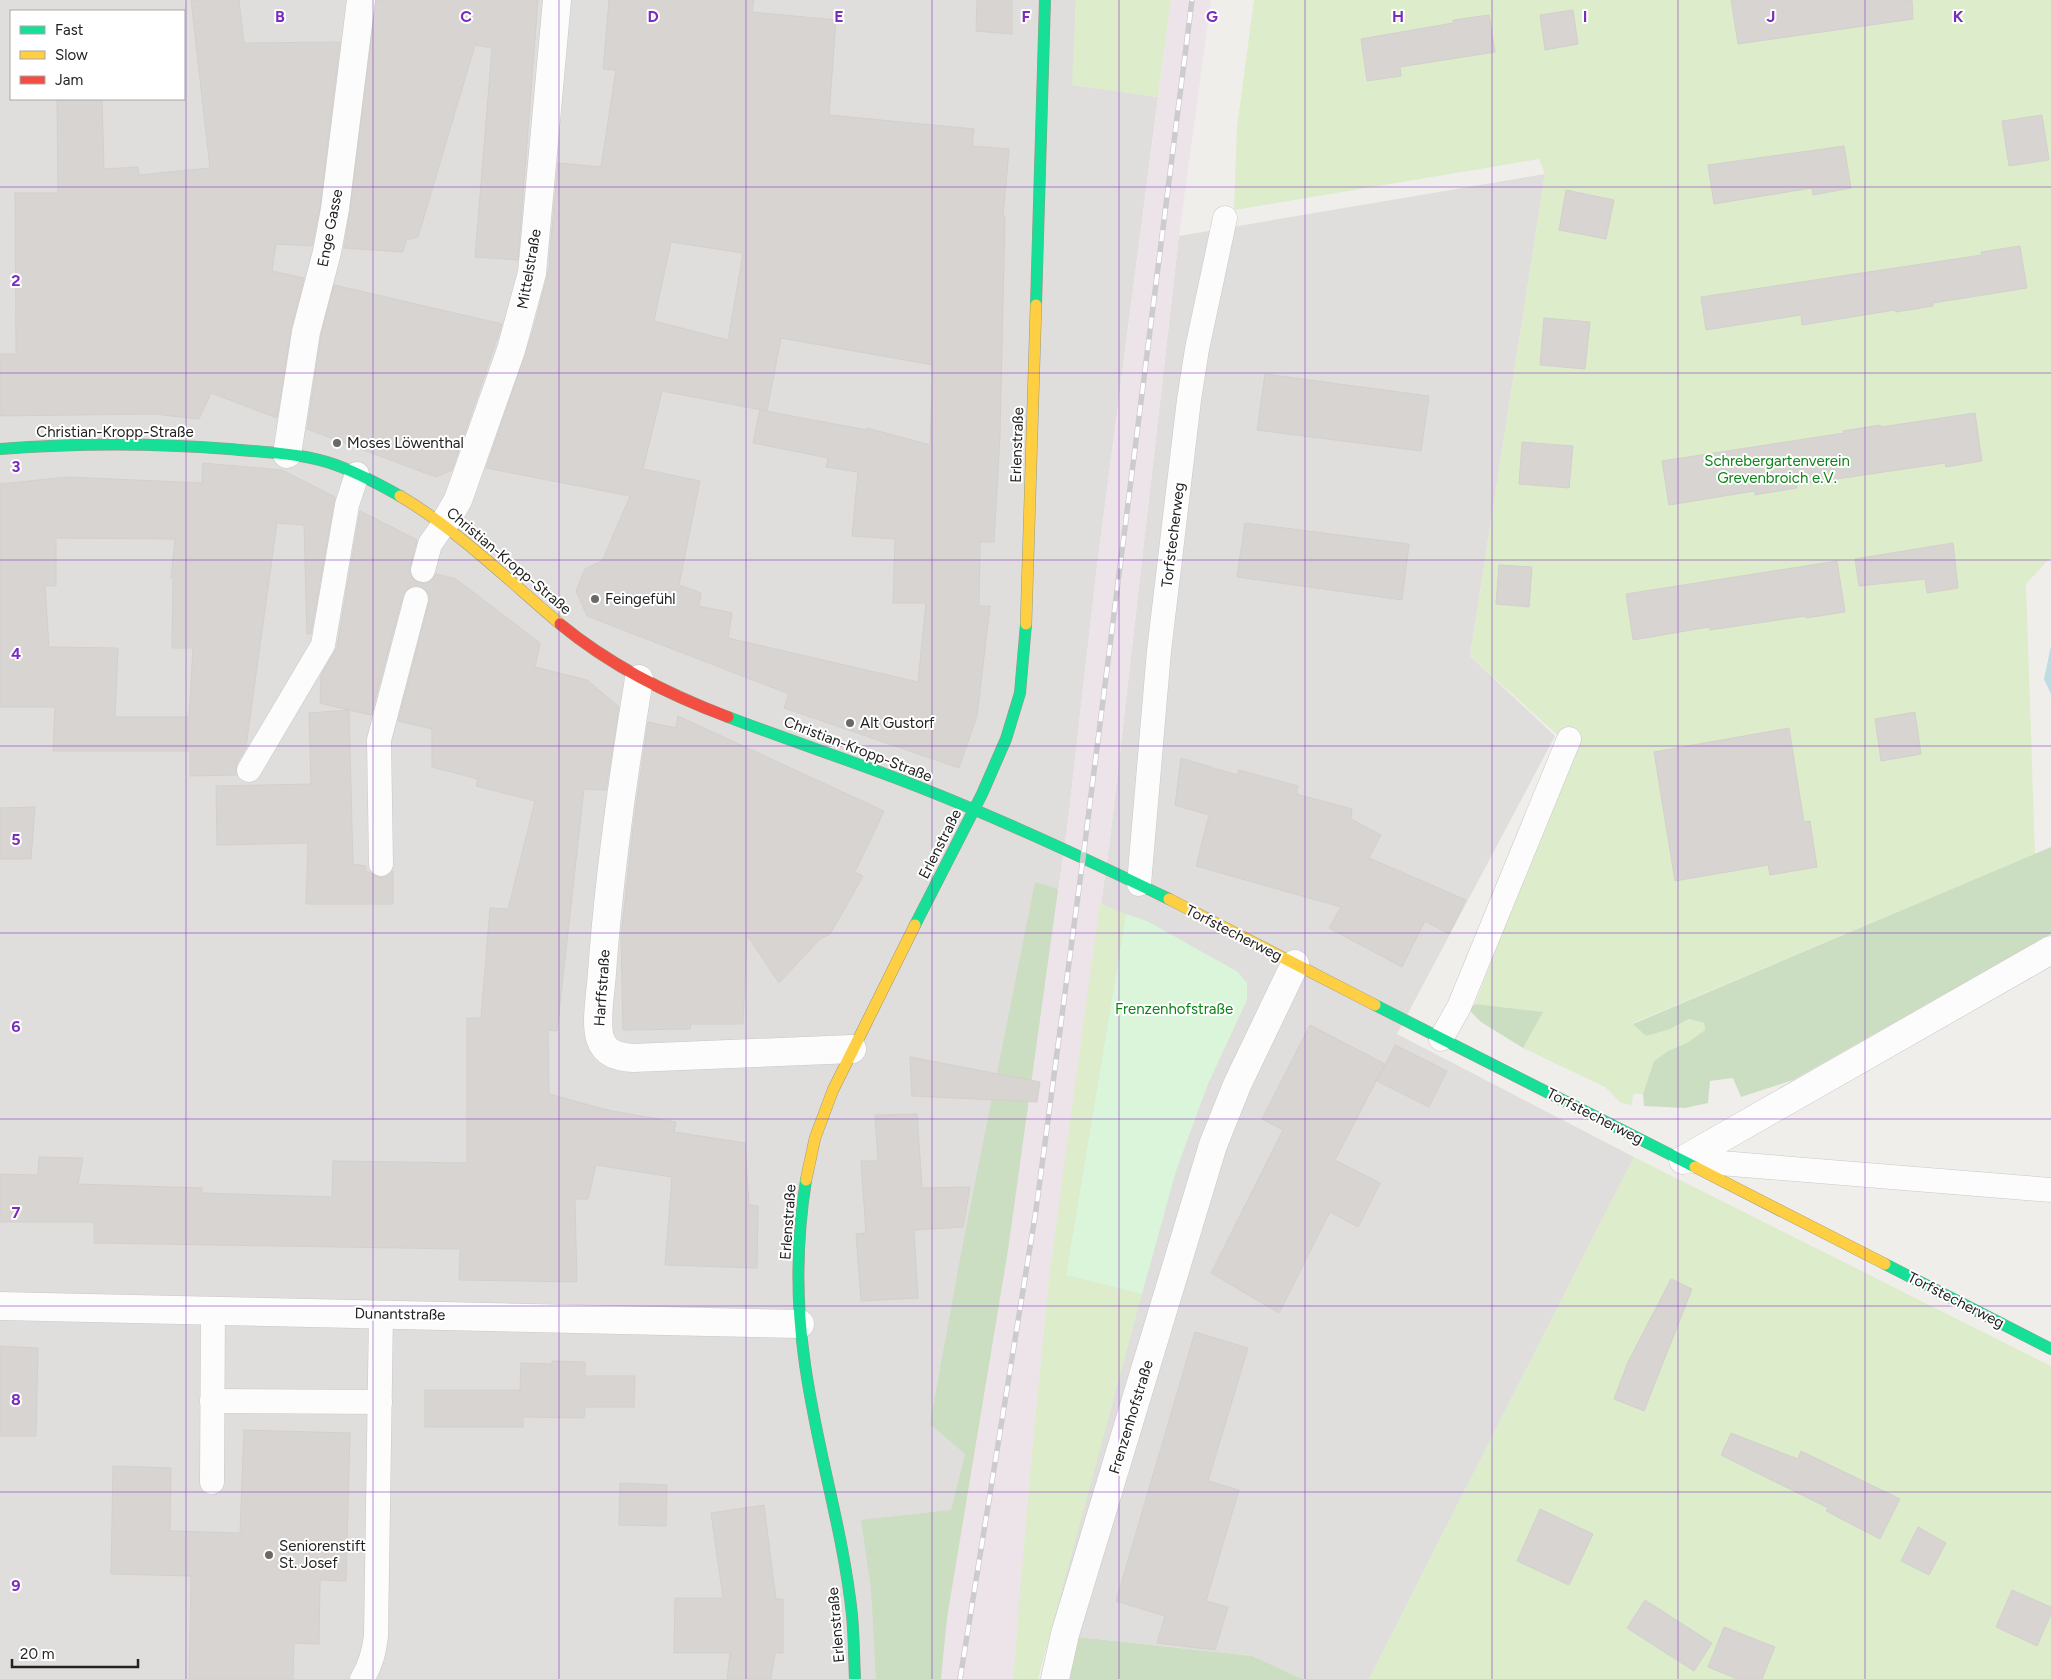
<svg xmlns="http://www.w3.org/2000/svg" width="2051" height="1679" font-family="Figtree,sans-serif">
<style>
.residential{fill:#dfdedc;fill-rule:evenodd}
.industrial{fill:#ede4e9}
.grass{fill:#ddeccb}
.forest{fill:#cbdec1}
.park{fill:#daf5da}
.water{fill:#bfdbe3}
.building{fill:#d7d4d2;stroke:#d3d0cc;fill-rule:evenodd}
.lines{fill:none;stroke-linecap:round;stroke-linejoin:round}
.lane-casing{stroke:#c9c8c7;stroke-width:25}
.street-casing{stroke:#c9c8c7;stroke-width:29}
.fast-casing{stroke:#999a82;stroke-width:12}
.slow-casing{stroke:#999a82;stroke-width:12}
.jam-casing{stroke:#999a82;stroke-width:12}
.lane{stroke:#fdfcfc;stroke-width:24}
.street{stroke:#fdfcfc;stroke-width:28}
.fast{stroke:#16e098;stroke-width:11}
.slow{stroke:#ffcf43;stroke-width:11}
.jam{stroke:#f24e42;stroke-width:11}
.rail-casing{stroke:#ccc;stroke-width:5.5}
.rail{stroke:#fff;stroke-width:4;stroke-dasharray:11;stroke-linecap:butt}
.grid{fill:none;stroke:#7b2cbf;stroke-width:1;stroke-opacity:0.55}
.poi-dot{fill:#6a6968;stroke:#fff;stroke-width:2}
.labels{text-anchor:middle;stroke-width:4;stroke-linejoin:round;paint-order:stroke}
.street-label{font-size:15px;fill:#222;stroke:#fff}
.poi-label{font-size:15px;fill:#222;stroke:#fff;text-anchor:start}
.park-label{font-size:15px;fill:#0c8416;stroke:#fff}
.grid-label{font-size:16px;text-anchor:middle;font-weight:bold;fill:#7b2cbf;stroke:#fff;stroke-width:4;stroke-linejoin:round;paint-order:stroke}
</style>
<rect width="100%" height="100%" fill="#f0eeeb"/>
<!-- residential -->
<g class="residential">
<path d="M0 0H1076L1073 85 1158 97 1096 574 1068 821 1008 1250 947 1618 941 1679H0ZM11 11H184V99H11Z"/>
<path d="M1545 174 1470 656 1555 736 1397 1034 1634 1157 1369 1679H1302L1253 1656 1069 1636 1017 1618 1061 1189 1110 840 1179 236Z"/>
</g>
<!-- industrial -->
<path class="industrial" d="M1171 0H1211L1179 236 1110 840 1049 1278 1030 1473 1013 1679H941L947 1618 1008 1250 1068 821 1096 574Z"/>
<!-- grass -->
<g class="grass">
<path d="M1076 0H1171L1158 97 1072 85Z"/>
<path d="M1254 0H2051V557L2026 584 2035 854 1633 1023 1670 1029 1689 1019 1704 1023 1705 1031 1687 1043 1668 1051 1654 1061 1643 1094H1633L1632 1105 1621 1103 1605 1087 1523 1048 1542 1012 1475 1004 1573 749 1470 656 1545 174 1539 159 1234 210 1237 127Z"/>
<path d="M1100 903 1126 914 1066 1275 1142 1294 1038 1679H1013L1030 1473 1049 1278Z"/>
<path d="M1634 1157 2051 1366V1679H1369Z"/>
</g>
<!-- forest -->
<g class="forest">
<path d="M2051 847V934L1793 1080 1741 1097 1733 1078 1710 1081 1708 1103 1685 1108 1644 1106 1643 1094 1654 1061 1668 1051 1687 1043 1705 1030 1704 1023 1689 1019 1670 1029 1646 1036 1633 1024Z"/>
<path d="M1035 882 1058 889 1008 1250 947 1618 941 1679H876L871 1589 861 1520 951 1510 965 1454 930 1424 963 1243Z"/>
<path d="M1475 1004 1543 1012 1523 1048 1481 1022 1469 1010Z"/>
<path d="M1069 1636 1253 1656 1302 1679H1061Z"/>
</g>
<!-- park -->
<path class="park" d="M1126 914 1147 921 1238 972 1247 983V1000L1208 1084 1176 1171 1142 1294 1066 1275Z"/>
<!-- water -->
<path class="water" d="M2051 646V694L2044 679Z"/>
<!-- building -->
<g class="building">
<path d="M191 0H239L244 43 340 42 320 207 312 246 276 244 272 271 304 278 291 330 277 418 211 393 199 419 154 414 0 416V354H16L15 193H58L57 99H102L104 169 138 167 139 175 210 168Z"/>
<path d="M376 0H538L518 260 475 257 492 48 475 45 418 237 406 240 403 252 344 248 350 211Z"/>
<path d="M609 0H754L752 12 836 20 829 115 974 129 972 146 1009 149 1003 217H1005L1000 435 994 542H980L979 606H990L977 716 959 768 784 708 789 694 587 616 576 591 585 569 602 561 630 496 486 468 533 331 547 277 550 262H549L558 163 601 167 616 70 603 69ZM671 242 743 253 728 340 654 321ZM781 338 933 365 930 445 867 428V430L760 410 753 443 828 458 826 467 858 472 852 536 895 539 893 603H926L918 682 728 638 732 613 699 606 701 593 679 585 700 481 643 469 662 391 767 411Z"/>
<path d="M977 0H1012V34L976 31Z"/>
<path d="M1731 0H1912L1913 19 1738 44Z"/>
<path d="M1573 10 1578 44 1545 50 1540 15Z"/>
<path d="M1489 15 1495 52 1400 67 1401 76 1367 81 1361 39 1453 23V20Z"/>
<path d="M2042 115 2049 160 2009 166 2002 121Z"/>
<path d="M1844 146 1851 188 1813 195 1812 188 1714 204 1708 165Z"/>
<path d="M1566 190 1614 200 1606 239 1559 230Z"/>
<path d="M2020 246 2027 288 1933 303V306L1896 312 1895 310 1802 325 1801 315 1706 330 1701 297 1982 255 1981 252Z"/>
<path d="M334 285 502 324 452 470 436 477 307 429 321 335Z"/>
<path d="M1544 318 1590 322 1585 369 1540 365Z"/>
<path d="M1265 374 1429 396 1421 451 1257 430Z"/>
<path d="M1975 413 1982 461 1946 467 1945 463 1796 485 1797 488 1755 495V491L1669 505 1662 461 1844 433 1843 431 1880 425 1881 427Z"/>
<path d="M1522 442 1573 446 1569 488 1519 484Z"/>
<path d="M203 463 282 470 335 497 311 634H307L304 525 277 523 246 747 237 763 236 775 190 776V751H53L55 707H0V484L67 477 202 483ZM56 538 175 539 171 578H173L172 648H193L189 717H115L118 648 49 647 45 586H56Z"/>
<path d="M360 511 417 540 410 567V574L414 580 420 583H427L433 579 436 574 456 579 540 643 535 667 587 680 619 707 606 790 584 789 557 1031 548 1030 549 1094 607 1110 676 1122 674 1132 745 1143 749 1205 758 1206 757 1268 665 1265 672 1177 596 1165 588 1199H575L577 1282 459 1280 460 1249 94 1243V1222H0V1174L38 1175 39 1157 83 1158 78 1184 202 1188V1193L332 1197 333 1161 467 1163V1018H481L490 908 508 909 535 801 476 786 478 779 432 767V729L398 721 429 602V595L425 589 419 586H412L406 590 403 595 371 715 349 710 353 864 366 866V871L381 878 388 876 393 871V904H306L308 843 217 845 216 786 311 784 309 713 349 710 320 703 321 675 337 647Z"/>
<path d="M1245 523 1409 544 1402 600 1237 577Z"/>
<path d="M1953 543 1958 588 1927 593 1925 579 1859 586 1855 559Z"/>
<path d="M1837 561 1845 612 1806 618V616L1710 630 1709 627 1633 640 1626 594Z"/>
<path d="M1499 565 1532 567 1529 607 1496 604Z"/>
<path d="M1915 712 1921 754 1881 761 1875 719Z"/>
<path d="M678 716 884 811 855 872 863 876 844 910 830 934 820 939 779 983 747 935 743 1024H691L690 1029 623 1030 621 938 633 828 648 722 676 728Z"/>
<path d="M1789 728 1804 822 1810 821 1817 867 1770 875 1768 865 1675 881 1654 752Z"/>
<path d="M1181 758 1237 775 1239 770 1298 786 1296 794 1352 809 1351 819 1381 835 1369 858 1466 900 1449 934 1425 921 1402 967 1329 928 1341 907 1196 866 1209 815 1175 805Z"/>
<path d="M35 807 31 859H0V808Z"/>
<path d="M1310 1025 1385 1064 1335 1160 1380 1183 1358 1227 1330 1212 1279 1313 1211 1273 1283 1130 1262 1119Z"/>
<path d="M1395 1045 1447 1071 1429 1107 1377 1081Z"/>
<path d="M910 1057 1040 1082 1037 1102 912 1096Z"/>
<path d="M917 1114 922 1188 970 1187 963 1227 914 1230 918 1298 861 1301 856 1234 866 1233 861 1161H878L875 1115Z"/>
<path d="M1671 1279 1692 1289 1644 1411 1614 1399 1628 1362Z"/>
<path d="M1195 1332 1248 1348 1208 1481 1239 1490 1206 1601 1228 1607 1215 1650 1157 1643 1165 1616 1116 1601Z"/>
<path d="M0 1346 38 1348 36 1436H0Z"/>
<path d="M552 1361 585 1362V1376H635L634 1407H585L584 1418 523 1417V1427H425V1390H520L521 1363 552 1364Z"/>
<path d="M244 1430 350 1433 346 1581 320 1580 319 1644 294 1643 293 1679H189L191 1576 111 1574 113 1466 171 1468 170 1531 240 1533Z"/>
<path d="M1731 1433 1798 1459 1801 1451 1900 1499 1880 1539 1826 1511 1828 1508 1721 1455Z"/>
<path d="M620 1483 667 1485 666 1526 619 1525Z"/>
<path d="M764 1505 776 1599H783V1653H775L771 1679H727L730 1653H674L675 1598H723L711 1513Z"/>
<path d="M1540 1509 1593 1534 1569 1585 1517 1561Z"/>
<path d="M1918 1527 1946 1543 1929 1575 1901 1561Z"/>
<path d="M2012 1590 2051 1607V1614L2037 1646 1996 1627Z"/>
<path d="M1645 1600 1712 1643 1694 1671 1627 1628Z"/>
<path d="M1724 1627 1775 1647 1762 1679H1737L1708 1667Z"/>
</g>
<g class="lines">
<!-- lane casing -->
<g class="lane-casing">
<g id="lane">
<path d="M423 570 430 544 444 524"/>
<path d="M249 770 323 645 347 505 357 474"/>
<path d="M381 864 379 740 416 599"/>
<path d="M1139 884 1159 651 1189 400 1197 349 1225 218"/>
<path d="M1441 1039 1459 1007 1569 739"/>
<path d="M1684 1160 2051 1190"/>
<path d="M212 1401 380 1402"/>
<path d="M212 1482 213 1310"/>
<path d="M362 1679C371 1665 374 1652 376 1636L381 1313"/>
</g>
</g>
<!-- street casing -->
<g class="street-casing">
<g id="street">
<path d="M287 454 306 332 327 252 335 209 361 0"/>
<path d="M444 524 458 500 511 350 532 273 557 0"/>
<path d="M639 679C623 776 609 875 602 973 601 991 595 1022 600 1038 605 1054 618 1057 633 1058L852 1049"/>
<path d="M1683 1160 2051 950"/>
<path d="M0 1306 800 1324"/>
<path d="M1055 1679 1065 1634 1213 1145 1237 1085 1295 964"/>
</g>
</g>
<!-- fast casing -->
<g class="fast-casing">
<g id="fast">
<path d="M1036 305 1045 0"/>
<path d="M0 449C76 443 153 443 229 449 262 452 296 453 327 462 353 470 377 483 400 496"/>
<path d="M728 717C793 742 859 763 924 789 1007 822 1089 860 1169 899"/>
<path d="M915 925 982 794 1006 739 1020 693 1026 624"/>
<path d="M1375 1005 1695 1167"/>
<path d="M806 1180C797 1237 796 1299 804 1357 815 1444 843 1528 852 1615 854 1636 854 1658 855 1679"/>
<path d="M1885 1264 2051 1349"/>
</g>
</g>
<!-- slow casing -->
<g class="slow-casing">
<g id="slow">
<path d="M400 496C459 531 508 580 560 624"/>
<path d="M1026 624 1036 305"/>
<path d="M1169 899 1375 1005"/>
<path d="M1695 1167 1885 1264"/>
<path d="M806 1180 815 1138 833 1090 915 925"/>
</g>
</g>
<!-- jam casing -->
<g class="jam-casing">
<path id="jam" d="M560 624C611 666 667 694 728 717"/>
</g>
<!-- lane -->
<use href="#lane" class="lane"/>
<!-- street -->
<use href="#street" class="street"/>
<!-- fast -->
<use href="#fast" class="fast"/>
<!-- slow -->
<use href="#slow" class="slow"/>
<!-- jam -->
<use href="#jam" class="jam"/>
<!-- rail casing -->
<g class="rail-casing">
<path id="rail" d="M960 1679 1036 1210 1083 858 1192 0"/>
</g>
<!-- rail -->
<use href="#rail" class="rail"/>
</g>
<!-- grid -->
<path class="grid" d="M186 0V1679M373 0V1679M559 0V1679M746 0V1679M932 0V1679M1119 0V1679M1305 0V1679M1492 0V1679M1678 0V1679M1865 0V1679M0 187H2051M0 373H2051M0 560H2051M0 746H2051M0 933H2051M0 1119H2051M0 1306H2051M0 1492H2051"/>
<!-- markers -->
<g class="poi-dot">
<circle cx="337" cy="443" r="5"/>
<circle cx="595" cy="599" r="5"/>
<circle cx="850" cy="723" r="5"/>
<circle cx="269" cy="1555" r="5"/>
</g>
<g class="labels">
<!-- street labels -->
<g class="street-label">
<text transform="translate(330 228) rotate(-79)" y="5">Enge Gasse</text>
<text transform="translate(529 269) rotate(-80)" y="5">Mittelstraße</text>
<text x="115" y="437">Christian-Kropp-Straße</text>
<text transform="translate(1017 445) rotate(-88)" y="5">Erlenstraße</text>
<text transform="translate(1173 535) rotate(-83)" y="5">Torfstecherweg</text>
<text transform="translate(509 561) rotate(40)" y="5">Christian-Kropp-Straße</text>
<text transform="translate(858 749) rotate(21)" y="5">Christian-Kropp-Straße</text>
<text transform="translate(940 844) rotate(-63)" y="5">Erlenstraße</text>
<text transform="translate(1234 933) rotate(27)" y="5">Torfstecherweg</text>
<text transform="translate(602 988) rotate(-86)" y="5">Harffstraße</text>
<text transform="translate(1595 1116) rotate(27)" y="5">Torfstecherweg</text>
<text transform="translate(788 1222) rotate(-86)" y="5">Erlenstraße</text>
<text transform="translate(1956 1300) rotate(27)" y="5">Torfstecherweg</text>
<text transform="translate(400 1314) rotate(1)" y="5">Dunantstraße</text>
<text transform="translate(1131 1417) rotate(-73)" y="5">Frenzenhofstraße</text>
<text transform="translate(836 1625) rotate(-95)" y="5">Erlenstraße</text>
</g>
<!-- poi labels -->
<g class="poi-label">
<text x="347" y="448">Moses Löwenthal</text>
<text x="605" y="604">Feingefühl</text>
<text x="860" y="728">Alt Gustorf</text>
<text x="279" y="1551">Seniorenstift<tspan x="279" dy="17">St. Josef</tspan></text>
</g>
<!-- park labels -->
<g class="park-label">
<text x="1777" y="466">Schrebergartenverein<tspan x="1777" dy="17">Grevenbroich e.V.</tspan></text>
<text x="1174" y="1014">Frenzenhofstraße</text>
</g>
</g>
<g class="grid-label">
<text x="280" y="22">B</text>
<text x="466" y="22">C</text>
<text x="653" y="22">D</text>
<text x="839" y="22">E</text>
<text x="1026" y="22">F</text>
<text x="1212" y="22">G</text>
<text x="1398" y="22">H</text>
<text x="1585" y="22">I</text>
<text x="1771" y="22">J</text>
<text x="1958" y="22">K</text>
<text x="16" y="286">2</text>
<text x="16" y="472">3</text>
<text x="16" y="659">4</text>
<text x="16" y="845">5</text>
<text x="16" y="1032">6</text>
<text x="16" y="1218">7</text>
<text x="16" y="1405">8</text>
<text x="16" y="1591">9</text>
</g>
<!-- legend -->
<rect x="10" y="10" width="175" height="90" fill="#ffffff" stroke="#a7a7a7"/>
<rect x="20" y="26" width="25" height="8" fill="#16e098" stroke="#a7a7a7"/>
<text x="55" y="35" font-size="15" fill="#222222">Fast</text>
<rect x="20" y="51" width="25" height="8" fill="#ffcf43" stroke="#a7a7a7"/>
<text x="55" y="60" font-size="15" fill="#222222">Slow</text>
<rect x="20" y="76" width="25" height="8" fill="#f24e42" stroke="#a7a7a7"/>
<text x="55" y="85" font-size="15" fill="#222222">Jam</text>
<!-- scale -->
<path d="M12 1659v8h126v-8" fill="none" stroke="#222222" stroke-width="2.5"/>
<text x="20" y="1659" font-size="15" fill="#222222" stroke="#ffffff" stroke-width="4" paint-order="stroke">20 m</text>
</svg>
